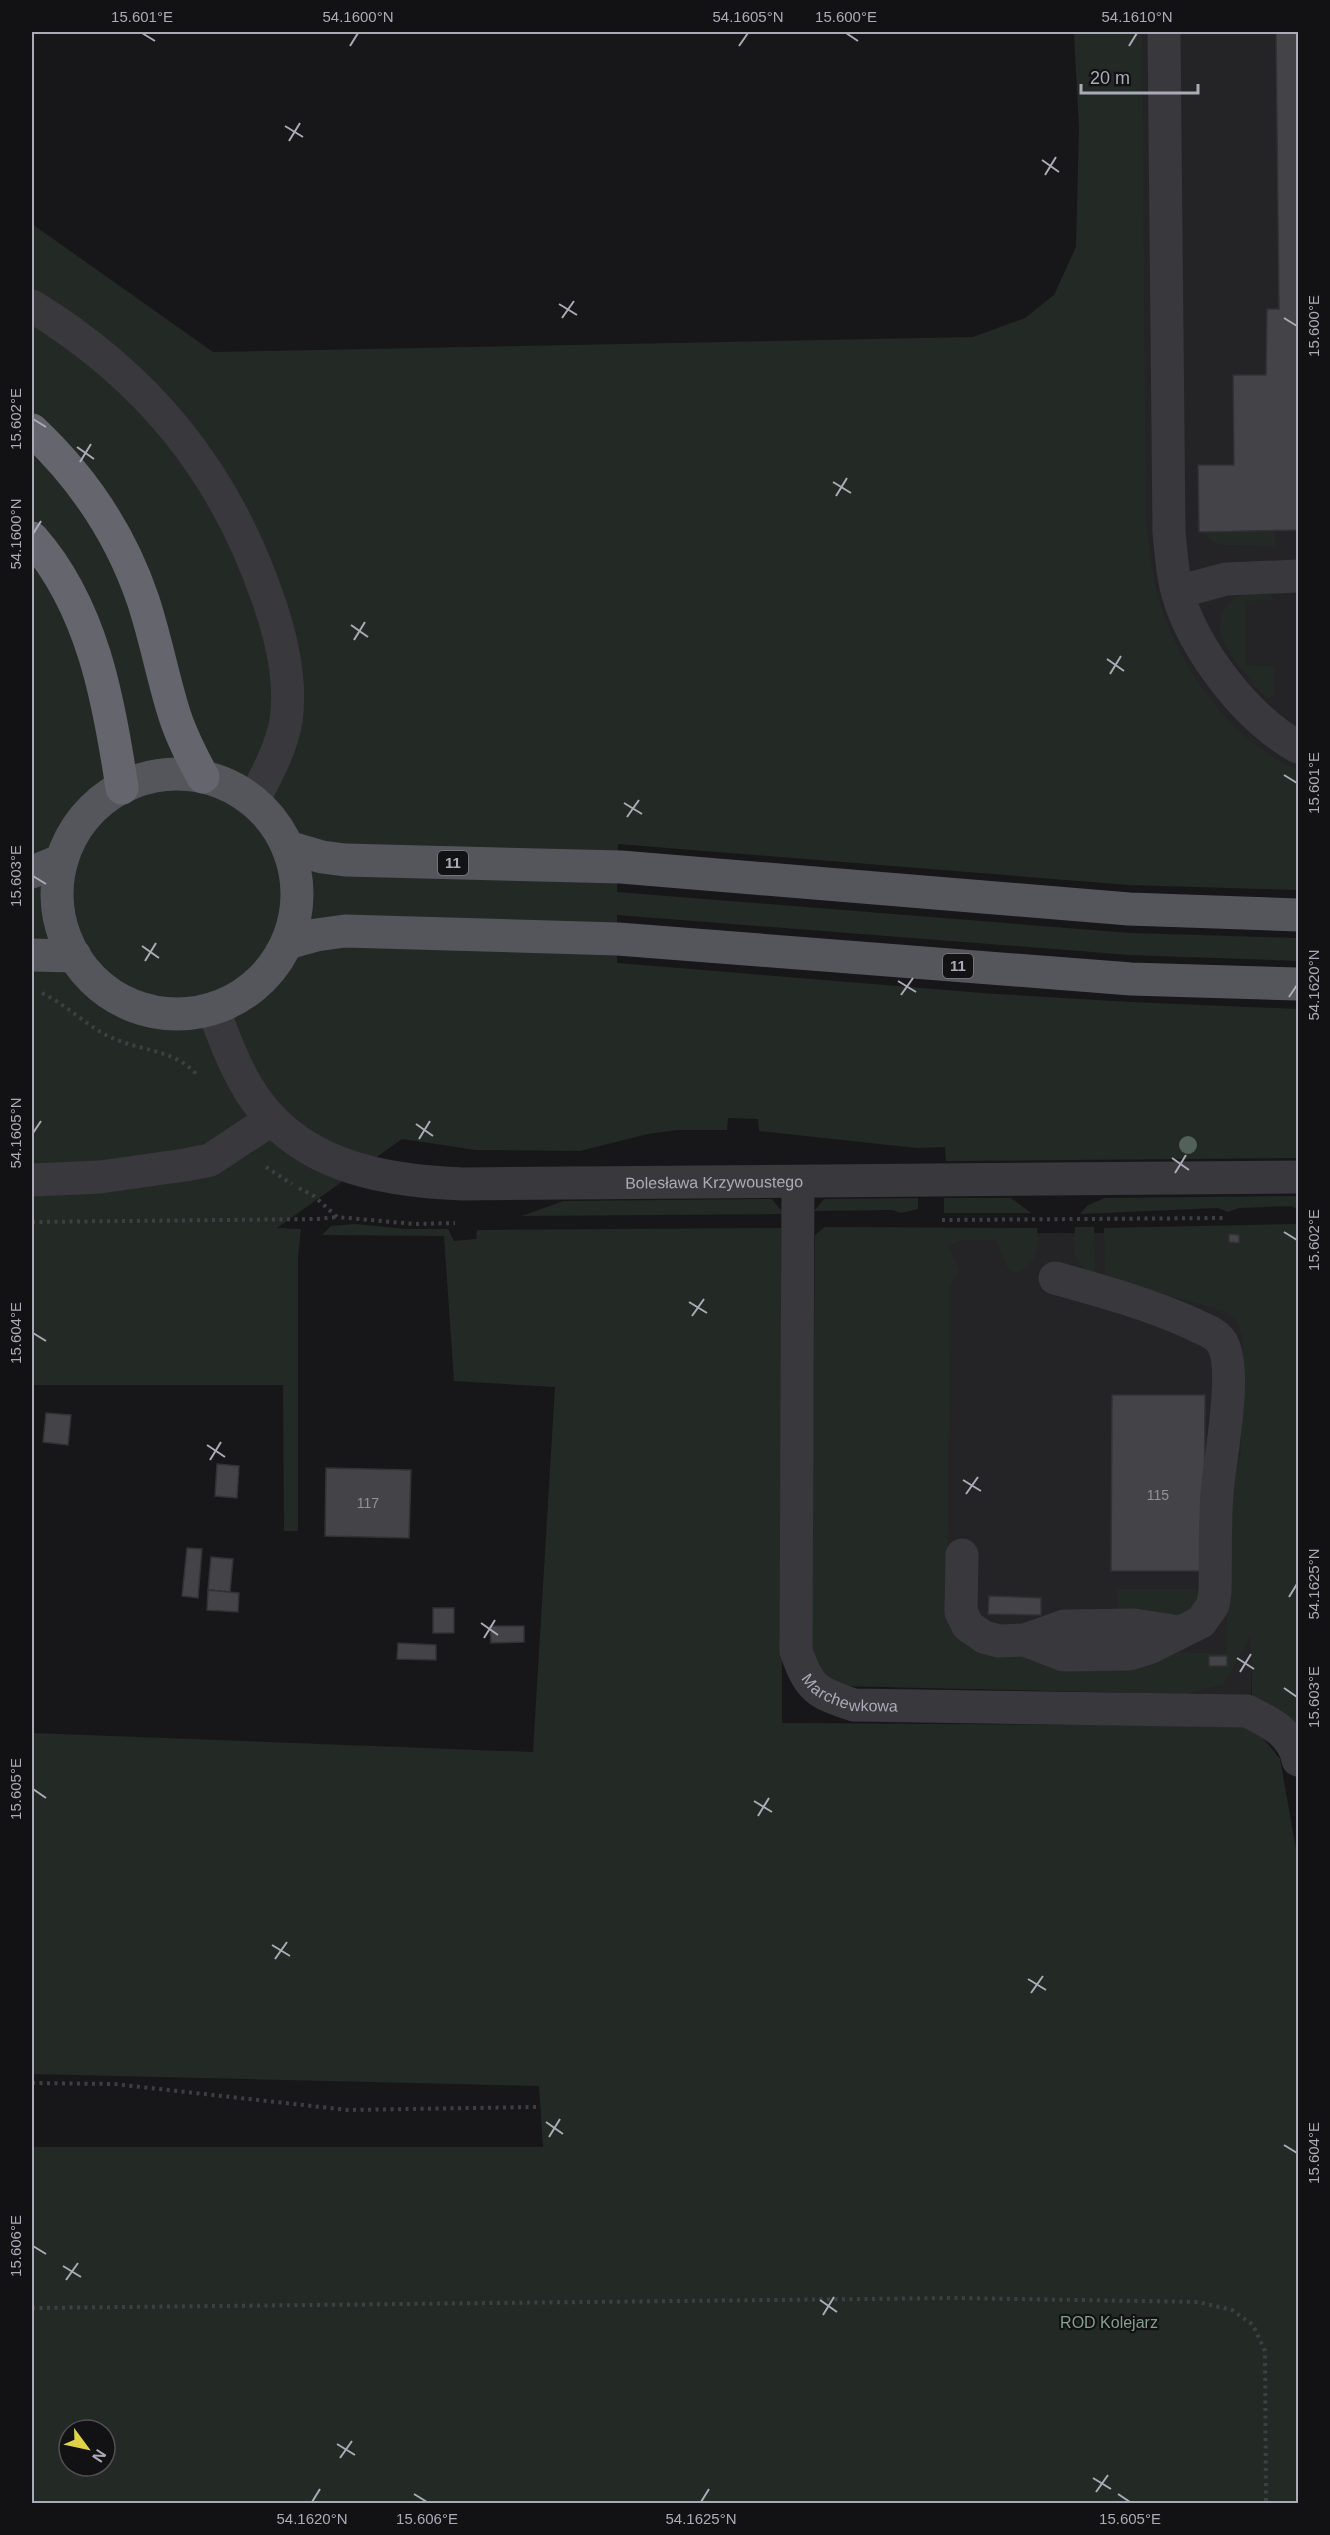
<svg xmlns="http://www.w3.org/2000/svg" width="1330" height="2535" font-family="Arial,sans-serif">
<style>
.built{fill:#242325}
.green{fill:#232a26;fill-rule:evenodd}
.building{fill:#444448;stroke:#323134;stroke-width:1.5}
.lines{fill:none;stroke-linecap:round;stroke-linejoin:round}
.path{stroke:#3e3f44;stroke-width:4;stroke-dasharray:3 4.5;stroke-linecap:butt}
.minor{stroke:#39383d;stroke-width:33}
.major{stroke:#55555c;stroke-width:33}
.highway{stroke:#65656e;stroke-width:33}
.tree{fill:#526258}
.ticks{fill:none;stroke:#aaabb7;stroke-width:2}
.labels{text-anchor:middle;stroke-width:4.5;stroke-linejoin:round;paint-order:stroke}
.number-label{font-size:14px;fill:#90919b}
.shield{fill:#121214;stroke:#7c7d86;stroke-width:1.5}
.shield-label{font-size:15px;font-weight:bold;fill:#aaabb7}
.street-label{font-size:16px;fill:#aaabb7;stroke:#121214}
.park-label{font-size:16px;fill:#83a08c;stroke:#121214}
.neatline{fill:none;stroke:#aaabb7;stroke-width:2}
.ticks-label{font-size:15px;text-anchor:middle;fill:#aaabb7}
</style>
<rect width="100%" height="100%" fill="#171719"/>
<!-- built -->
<g class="built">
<path d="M1119 32H1298V845L1128 847Z"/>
<path d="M1259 1232 1251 1695 840 1686 850 1234Z"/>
</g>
<!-- green -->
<g class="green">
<path d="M1074 32H1142L1146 518C1149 549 1152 579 1162 609 1183 673 1235 744 1298 770V890L1129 885 618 844 617 892 1130 933 1298 938V961L1130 955 617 915V963L995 994 1131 1002 1298 1009V1158L946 1161 945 1147 917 1148 759 1131 758 1119 728 1118 727 1130H677L648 1134 580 1151 476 1150 402 1139 277 1228 301 1229 298 1257V1531H284L283 1385H32V224L213 352 973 337 1025 318 1054 295 1076 247 1079 128Z"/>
<path d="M1275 531V546L1221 545 1214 543 1203 532Z"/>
<path d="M1270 593 1274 600 1245 601V665L1274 666V694L1270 698C1259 694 1251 681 1244 672 1229 654 1209 628 1227 606 1231 600 1239 595 1246 594 1254 593 1262 593 1270 593Z"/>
<path d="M1298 1196V1210L1292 1206 1239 1208 1228 1212 1218 1208 1080 1214 1088 1205 1105 1198Z"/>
<path d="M918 1198V1209L901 1213 892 1210 814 1211 824 1199Z"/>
<path d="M944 1198H1011L1031 1213H944Z"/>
<path d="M772 1199 784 1214 522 1216 563 1201Z"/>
<path d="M355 1224 405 1229H448L454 1241 476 1239 477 1230 781 1228 782 1723 1253 1726 1280 1759 1298 1860V2503H32V2147H543L539 2086 32 2074V1733L533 1752 555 1387 454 1381 444 1236 322 1235 331 1226ZM69 2430H105V2466H69Z"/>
<path d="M1298 1224V1734L1252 1707 1251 1635 1224 1684 1187 1694 840 1686 811 1662 815 1235 825 1227 1037 1228C1039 1248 1037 1265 1016 1273L1008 1269 996 1240H963L949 1246 959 1270 950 1286 947 1621 956 1639 975 1650 1226 1653 1228 1514 1231 1471 1241 1454 1243 1337 1236 1320 1225 1311 1105 1279 1104 1228Z"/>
<path d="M1075 1227H1094L1095 1276C1072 1263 1074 1252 1075 1227Z"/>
<path d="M1117 1589H1206L1188 1615 1118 1617Z"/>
</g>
<!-- building -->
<g class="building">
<path d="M1276 32H1298V530L1199 532 1198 465H1234L1233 375H1266L1267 309H1279Z"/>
<path d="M1229 1234 1239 1235V1243L1229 1242Z"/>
<path d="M1112 1395H1205L1204 1571H1111Z"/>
<path d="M46 1413 71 1415 68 1445 43 1442Z"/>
<path d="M217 1464 239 1466 237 1498 215 1496Z"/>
<path d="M326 1468 411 1470 409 1538 325 1536Z"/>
<path d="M187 1548 202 1549 198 1598 182 1596Z"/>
<path d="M211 1557 233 1559 230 1592 208 1590Z"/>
<path d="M208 1590 239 1593 238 1612 207 1610Z"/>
<path d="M989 1596 1041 1598V1615L988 1614Z"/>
<rect x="433" y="1608" width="21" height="25"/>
<path d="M490 1626H524V1642L491 1643Z"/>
<path d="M398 1643 436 1645V1660L397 1659Z"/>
<rect x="1209" y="1656" width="18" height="10"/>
</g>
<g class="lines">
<!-- path -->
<g class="path">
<path d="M42 993C69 1006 89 1029 117 1040 144 1051 177 1051 197 1075"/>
<path d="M266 1167 292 1184"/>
<path d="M299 1188 314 1196 337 1217 414 1224 455 1223"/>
<path d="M942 1220 1223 1218"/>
<path d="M32 1222 318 1219 337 1217"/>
<path d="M32 2083 114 2084 348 2110 536 2107"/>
<path d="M32 2308 957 2298 1198 2302 1232 2310 1253 2325 1265 2351 1266 2504"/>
</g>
<!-- minor -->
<g class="minor">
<path d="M1164 32 1169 532C1171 551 1172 572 1177 591 1193 649 1246 718 1298 747"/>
<path d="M32 306C146 376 223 469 267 596 281 635 292 680 286 721 281 749 266 776 253 801"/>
<path d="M1178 592 1226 579 1298 576"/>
<path id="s1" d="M213 1009C223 1035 233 1063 248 1088 294 1165 380 1181 463 1184L1298 1177"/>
<path d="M32 1180 100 1177 185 1165 210 1160 272 1119"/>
<path id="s2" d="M798 1182 796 1651C809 1689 817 1693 854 1705L1247 1711C1269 1722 1293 1733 1298 1760"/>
<path d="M962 1555 961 1612 968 1626 984 1637 999 1641 1025 1640 1064 1626 1134 1625 1179 1632"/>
<path d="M1025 1640 1064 1655 1129 1654 1149 1648 1201 1622 1213 1605 1215 1592C1216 1556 1214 1519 1218 1483 1221 1452 1239 1363 1220 1340 1214 1332 1202 1329 1193 1324 1149 1304 1102 1291 1055 1278"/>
</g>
<!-- major -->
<g class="major">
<circle cx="177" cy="894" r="120"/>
<path d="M288 847 322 857 345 860 621 867 1129 909 1298 915"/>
<path d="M32 872 62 860"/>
<path d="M287 943 316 935 345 931 618 939 1131 979 1298 984"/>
<path d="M32 955 75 956"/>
</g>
<!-- highway -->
<g class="highway">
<path d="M32 430C82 477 121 535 143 600 155 636 162 674 173 710 180 734 191 755 203 777"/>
<path d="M32 538C92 606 109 700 122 788"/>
</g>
</g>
<!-- trees -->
<circle class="tree" cx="1188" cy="1145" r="9"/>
<!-- ticks -->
<path class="ticks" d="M142 33 155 41M846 33 858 41M350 46 358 33M739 46 748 33M1129 46 1137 33M285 126 303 137M289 141 300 123M1042 160 1059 172M1045 175 1056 157M559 304 577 315M562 318 574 301M1284 318 1297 326M33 419 46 427M77 447 94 459M80 462 91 444M833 482 851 493M836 496 847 478M33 534 41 521M351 625 368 637M354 640 365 622M1107 659 1124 671M1110 674 1121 656M1284 775 1297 783M624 803 642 814M627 817 639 800M33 876 46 884M142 946 159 958M145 961 156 943M898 981 916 992M901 995 913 978M1289 997 1297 985M416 1124 433 1136M33 1133 41 1121M419 1139 430 1121M1172 1158 1189 1170M1175 1173 1186 1155M1284 1232 1297 1240M689 1302 707 1313M692 1316 704 1299M33 1333 46 1341M207 1445 225 1457M210 1460 221 1442M963 1480 981 1491M966 1494 978 1477M1289 1597 1297 1584M481 1623 498 1635M484 1638 495 1620M1237 1658 1254 1669M1240 1672 1251 1654M1284 1688 1297 1697M33 1789 46 1798M754 1801 772 1812M758 1816 769 1798M272 1945 290 1956M275 1959 287 1942M1028 1979 1046 1990M1031 1993 1043 1976M546 2122 563 2134M549 2137 560 2119M1284 2145 1297 2153M33 2246 46 2254M63 2266 81 2277M66 2280 78 2263M820 2300 837 2312M823 2315 834 2297M337 2444 355 2455M340 2458 352 2441M1093 2478 1111 2489M1096 2492 1108 2475M414 2494 427 2502M1118 2494 1130 2502M312 2502 320 2489M701 2502 709 2489"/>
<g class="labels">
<!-- number labels -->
<g class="number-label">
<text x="1158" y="1500">115</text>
<text x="368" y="1508">117</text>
</g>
<!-- shield labels -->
<g class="shield">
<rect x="438" y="851" width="30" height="24" rx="4.5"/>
<rect x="943" y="954" width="30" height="24" rx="4.5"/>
</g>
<g class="shield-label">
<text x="453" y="868">11</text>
<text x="958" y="971">11</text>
</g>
<!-- street labels -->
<g class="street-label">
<text dy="6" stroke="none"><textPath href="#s1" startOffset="584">Bolesława Krzywoustego</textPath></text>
<text dy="6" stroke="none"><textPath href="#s2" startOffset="546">Marchewkowa</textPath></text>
</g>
<!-- park labels -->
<g class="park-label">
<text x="1109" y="2328">ROD Kolejarz</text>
</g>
</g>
<!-- border -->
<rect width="1330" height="2535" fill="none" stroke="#121214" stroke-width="66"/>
<!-- north arrow -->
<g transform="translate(87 2448) rotate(123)"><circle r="28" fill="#121214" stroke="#4f4f55" stroke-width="1.5"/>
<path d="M0-4.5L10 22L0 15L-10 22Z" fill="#e0d347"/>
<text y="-9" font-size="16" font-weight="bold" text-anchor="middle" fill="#aaabb7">N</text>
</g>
<!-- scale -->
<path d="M1081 84v9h117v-9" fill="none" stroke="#aaabb7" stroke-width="3"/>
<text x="1090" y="84" font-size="18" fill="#aaabb7" stroke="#121214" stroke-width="4.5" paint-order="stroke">20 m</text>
<rect x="33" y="33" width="1264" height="2469" class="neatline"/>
<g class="ticks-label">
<text x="142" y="22">15.601°E</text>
<text x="358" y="22">54.1600°N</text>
<text x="748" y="22">54.1605°N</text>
<text x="846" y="22">15.600°E</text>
<text x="1137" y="22">54.1610°N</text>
<text transform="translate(1314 326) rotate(-90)" y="5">15.600°E</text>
<text transform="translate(16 419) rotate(-90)" y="5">15.602°E</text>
<text transform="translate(16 534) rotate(-90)" y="5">54.1600°N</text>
<text transform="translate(1314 783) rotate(-90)" y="5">15.601°E</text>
<text transform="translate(16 876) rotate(-90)" y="5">15.603°E</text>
<text transform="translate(1314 985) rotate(-90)" y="5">54.1620°N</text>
<text transform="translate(16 1133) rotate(-90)" y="5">54.1605°N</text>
<text transform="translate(1314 1240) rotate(-90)" y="5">15.602°E</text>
<text transform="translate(16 1333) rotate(-90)" y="5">15.604°E</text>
<text transform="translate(1314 1584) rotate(-90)" y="5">54.1625°N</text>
<text transform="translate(1314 1697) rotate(-90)" y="5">15.603°E</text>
<text transform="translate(16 1789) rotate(-90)" y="5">15.605°E</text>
<text transform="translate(1314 2153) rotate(-90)" y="5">15.604°E</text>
<text transform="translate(16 2246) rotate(-90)" y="5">15.606°E</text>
<text x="312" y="2524">54.1620°N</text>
<text x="427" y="2524">15.606°E</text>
<text x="701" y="2524">54.1625°N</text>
<text x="1130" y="2524">15.605°E</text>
</g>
</svg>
